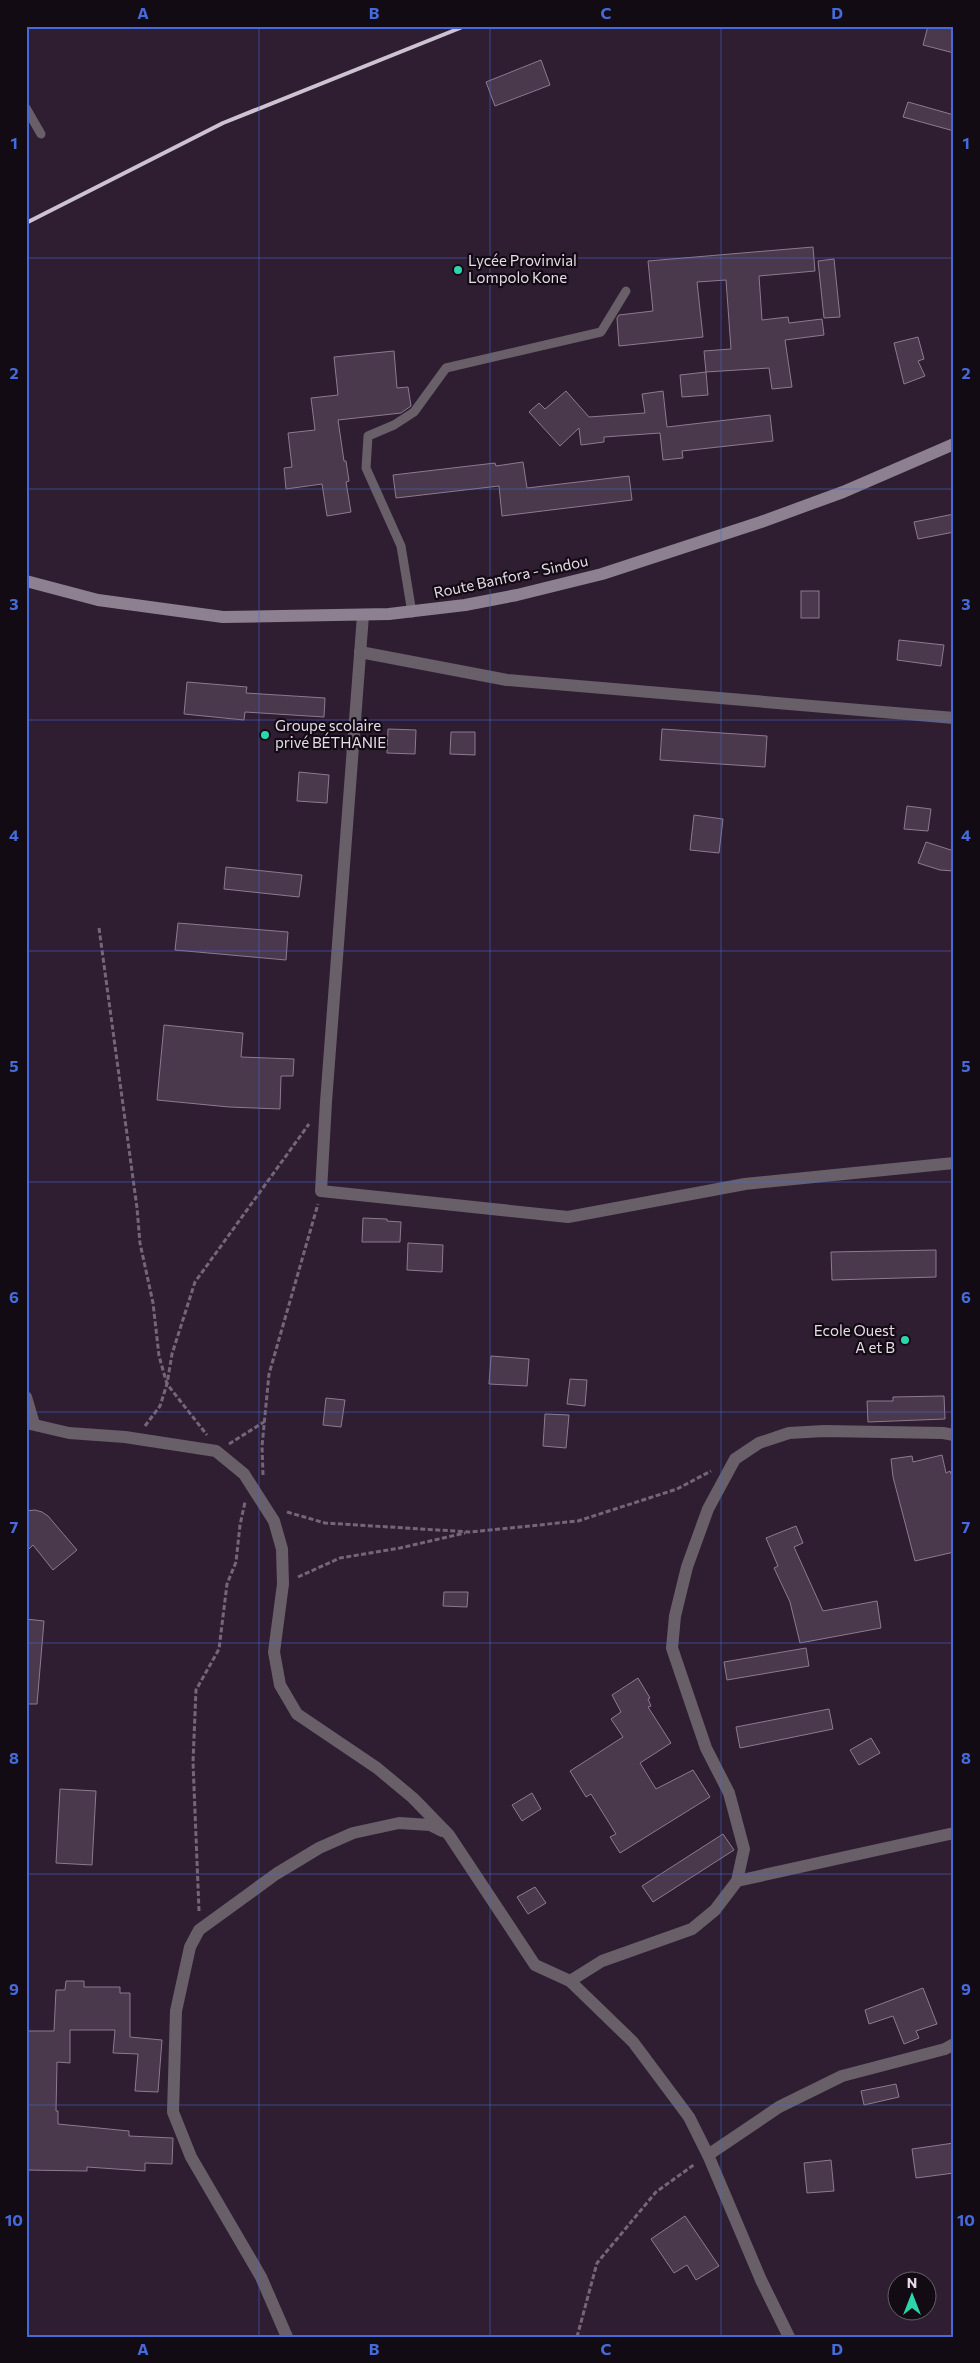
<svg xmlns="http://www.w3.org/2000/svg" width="980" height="2363" font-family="Commissioner,sans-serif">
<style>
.building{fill:#4a384d;stroke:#8d7990}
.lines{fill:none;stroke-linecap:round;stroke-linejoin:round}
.path{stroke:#746577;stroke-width:3;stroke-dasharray:5 2.5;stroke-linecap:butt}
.lane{stroke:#685f69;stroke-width:9}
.street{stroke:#685f69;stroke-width:12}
.secondary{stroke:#8d8090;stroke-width:12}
.rail{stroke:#cdc2d0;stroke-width:4}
.grid{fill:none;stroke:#456adb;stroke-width:1;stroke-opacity:0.55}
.poi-dot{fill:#2dd5ab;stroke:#130b14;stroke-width:2}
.labels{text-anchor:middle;stroke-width:4.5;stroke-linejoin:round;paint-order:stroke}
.poi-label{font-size:15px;fill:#e5dae7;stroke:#130b14;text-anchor:start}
.street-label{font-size:15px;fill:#e5dae7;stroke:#130b14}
.neatline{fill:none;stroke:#456adb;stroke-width:2}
.grid-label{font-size:16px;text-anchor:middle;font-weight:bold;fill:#456adb}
</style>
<rect width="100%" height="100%" fill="#2f1e32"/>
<!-- building -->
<g class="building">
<path d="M928 26H954V53L923 45Z"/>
<path d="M541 60 550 85 495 106 486 82Z"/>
<path d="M908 102 954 115V131L903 117Z"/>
<path d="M813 247 815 271 759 276 762 320 788 317 789 323 822 319 824 335 785 340 792 387 772 389 769 368 706 372 704 351 731 349 726 280 697 282 703 337 619 346 617 318 619 315 653 311 648 261Z"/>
<path d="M834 259 840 317 824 318 818 261Z"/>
<path d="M918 337 924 359 918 361 925 376 904 384 894 343Z"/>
<path d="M394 351 397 388 408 387 411 406 401 413 338 420 344 461H346L349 481 346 482 351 512 327 516 322 484 286 489 284 468 292 467 288 433 315 430 311 398 338 395 334 357Z"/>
<path d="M706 372 708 395 682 397 680 375Z"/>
<path d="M566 391 589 417 645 413 642 394 663 391 667 427 770 415 773 441 682 451 683 458 663 460 660 433 604 437V442L581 445 579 428 560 446 529 412 539 403 545 409Z"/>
<path d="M523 462 527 488 629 476 632 500 502 516 499 486 396 498 393 475 495 463 496 466Z"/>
<path d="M954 514V532L918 539 914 522Z"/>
<rect x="801" y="591" width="18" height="27"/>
<path d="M899 640 944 645 941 666 897 660Z"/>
<path d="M187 682 247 687 246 693 325 698 324 717 245 712 244 720 184 714Z"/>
<path d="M388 729 416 730 415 754 387 753Z"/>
<path d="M662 729 767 736 765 767 660 760Z"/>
<path d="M451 732H475V755L450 754Z"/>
<path d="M299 772 329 775 327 803 297 801Z"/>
<path d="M907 806 931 809 928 831 904 829Z"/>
<path d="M694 815 723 819 719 853 690 850Z"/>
<path d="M926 842 954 851V871L940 870 918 863Z"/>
<path d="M226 867 302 875 299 897 224 889Z"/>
<path d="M178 923 288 932 286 960 175 950Z"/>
<path d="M164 1025 243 1033 241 1057 294 1059 293 1076H281L280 1109 229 1107 157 1100Z"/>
<path d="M363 1218 387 1219V1221L401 1222 400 1242H362Z"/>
<path d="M408 1243 443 1245 442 1272 407 1270Z"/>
<path d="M936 1250V1277L832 1280 831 1252Z"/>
<path d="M491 1356 529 1359 527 1386 489 1384Z"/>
<path d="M570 1379 587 1380 585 1406 567 1404Z"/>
<path d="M944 1396 945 1419 868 1422 867 1401H893V1397Z"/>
<path d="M326 1398 345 1400 341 1427 323 1425Z"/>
<path d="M545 1414 569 1415 566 1448 543 1446Z"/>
<path d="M942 1455 946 1473 950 1471 954 1482V1552L915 1561 893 1477 891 1459 912 1456 913 1462Z"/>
<path d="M35 1510 42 1512 48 1516 77 1550 53 1570 33 1545 26 1552V1511Z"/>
<path d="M796 1526 803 1543 794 1547 823 1611 877 1601 881 1628 800 1643 790 1602 774 1568 778 1566 766 1538Z"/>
<path d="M444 1592H468L467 1607 443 1606Z"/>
<path d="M26 1619 44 1621 37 1704H26Z"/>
<path d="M806 1648 809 1666 727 1680 724 1662Z"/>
<path d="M638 1678 650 1698 648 1699 651 1706 648 1707 671 1743 640 1763 656 1789 693 1770 710 1797 620 1853 610 1837 616 1834 591 1794 586 1797 570 1771 623 1737 611 1719 621 1712 612 1695Z"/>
<path d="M829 1709 833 1729 740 1748 736 1727Z"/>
<path d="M871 1738 880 1753 859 1765 850 1750Z"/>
<path d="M60 1789 96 1791 92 1865 56 1863Z"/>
<path d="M532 1793 541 1809 522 1821 512 1805Z"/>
<path d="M723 1834 734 1850 653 1902 642 1886Z"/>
<path d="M535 1887 546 1903 528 1914 517 1897Z"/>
<path d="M66 1981H84V1987H120V1993H130V2037L162 2040 158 2092 135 2091 138 2054 113 2053 115 2030H70V2063L57 2062 56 2111H58V2124L129 2131V2136L173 2138 172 2164 145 2163V2171L87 2167V2171L26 2170V2031H54L56 1990H65Z"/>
<path d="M923 1988 937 2024 916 2031 919 2038 904 2044 893 2016 869 2024 865 2010Z"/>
<path d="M896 2084 899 2097 864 2105 861 2091Z"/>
<path d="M954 2143V2173L916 2178 912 2149Z"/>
<path d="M831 2160 834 2191 807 2193 804 2163Z"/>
<path d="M685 2216 719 2266 696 2280 687 2265 674 2273 651 2239Z"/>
</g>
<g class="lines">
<!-- path -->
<g class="path">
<path d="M99 928 137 1208 140 1243 153 1303 159 1356 167 1384 207 1435"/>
<path d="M145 1426 160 1406 167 1384 172 1354 195 1282 309 1124"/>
<path d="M229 1444 264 1422"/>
<path d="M263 1475 262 1446 269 1374 318 1204"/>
<path d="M287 1512 325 1523 470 1532 578 1521 677 1489 711 1471"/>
<path d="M298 1577 340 1558 400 1548 465 1533"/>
<path d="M199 1911 193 1762 196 1690 219 1649 227 1584 236 1562 240 1525 245 1502"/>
<path d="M577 2337 597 2263 656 2192 695 2164"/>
</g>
<!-- lane -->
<g class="lane">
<path d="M26 108 41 134"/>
<path d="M412 613 401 546 366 468 368 436 394 425 414 412 446 368 601 332 626 291"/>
</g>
<!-- street -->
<g class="street">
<path d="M363 615 326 1102 321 1191 568 1217 745 1184 954 1163"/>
<path d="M360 652 507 680 954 718"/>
<path d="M26 1397 34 1424"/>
<path d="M26 1423 69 1433 125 1437 216 1451 244 1474 274 1521 282 1549 283 1584 274 1652 280 1685 297 1714 377 1768 413 1798 449 1835 535 1965 570 1981 633 2042 689 2117 708 2155 761 2280 789 2337"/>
<path d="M737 1881 954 1833"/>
<path d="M570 1981 602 1961 692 1929 715 1910 737 1881 744 1849 729 1793 706 1748 672 1648 675 1616 687 1567 708 1509 735 1459 759 1443 789 1433 824 1431 943 1433 954 1435"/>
<path d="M708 2155 779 2107 842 2076 945 2049 954 2044"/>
<path d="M287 2337 261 2277 191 2157 173 2112 176 2011 190 1947 199 1930 276 1874 319 1848 353 1833 399 1823 430 1825 442 1831"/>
</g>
<!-- secondary -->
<path class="secondary" d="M26 581 98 600 223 617 389 614 465 605 517 595 602 574 761 522 843 492 954 444"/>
<!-- rail -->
<path class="rail" d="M26 223 223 123 465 26"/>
</g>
<!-- grid -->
<path class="grid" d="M259 26V2337M490 26V2337M721 26V2337M26 258H954M26 489H954M26 720H954M26 951H954M26 1182H954M26 1412H954M26 1643H954M26 1874H954M26 2105H954"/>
<!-- markers -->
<g class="poi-dot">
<circle cx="458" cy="270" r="5"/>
<circle cx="265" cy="735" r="5"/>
<circle cx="905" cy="1340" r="5"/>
</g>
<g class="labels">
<!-- poi labels -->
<g class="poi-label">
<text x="468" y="266">Lycée Provinvial<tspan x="468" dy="17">Lompolo Kone</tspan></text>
<text x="275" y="731">Groupe scolaire<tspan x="275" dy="17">privé BÉTHANIE</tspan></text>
<text x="895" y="1336" text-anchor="end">Ecole Ouest<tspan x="895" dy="17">A et B</tspan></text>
</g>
<!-- street labels -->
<g class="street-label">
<text transform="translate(511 577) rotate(-12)" y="5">Route Banfora - Sindou</text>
</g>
</g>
<!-- border -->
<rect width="980" height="2363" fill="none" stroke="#130b14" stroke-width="55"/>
<!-- north arrow -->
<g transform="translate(912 2296)"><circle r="24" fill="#130b14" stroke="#675e68"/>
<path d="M0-4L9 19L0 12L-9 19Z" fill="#2dd5ab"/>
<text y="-8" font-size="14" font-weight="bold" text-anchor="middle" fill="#e5dae7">N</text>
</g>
<rect x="28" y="28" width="924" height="2308" class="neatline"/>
<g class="grid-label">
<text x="143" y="19">A</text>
<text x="374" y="19">B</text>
<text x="606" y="19">C</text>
<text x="837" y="19">D</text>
<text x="14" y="149">1</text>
<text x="966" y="149">1</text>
<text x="14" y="379">2</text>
<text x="966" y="379">2</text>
<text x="14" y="610">3</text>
<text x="966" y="610">3</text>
<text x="14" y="841">4</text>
<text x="966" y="841">4</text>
<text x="14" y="1072">5</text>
<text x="966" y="1072">5</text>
<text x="14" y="1303">6</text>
<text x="966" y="1303">6</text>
<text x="14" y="1533">7</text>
<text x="966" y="1533">7</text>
<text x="14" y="1764">8</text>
<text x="966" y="1764">8</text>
<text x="14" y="1995">9</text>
<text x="966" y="1995">9</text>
<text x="14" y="2226">10</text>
<text x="966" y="2226">10</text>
<text x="143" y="2355">A</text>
<text x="374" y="2355">B</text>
<text x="606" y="2355">C</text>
<text x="837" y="2355">D</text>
</g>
</svg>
